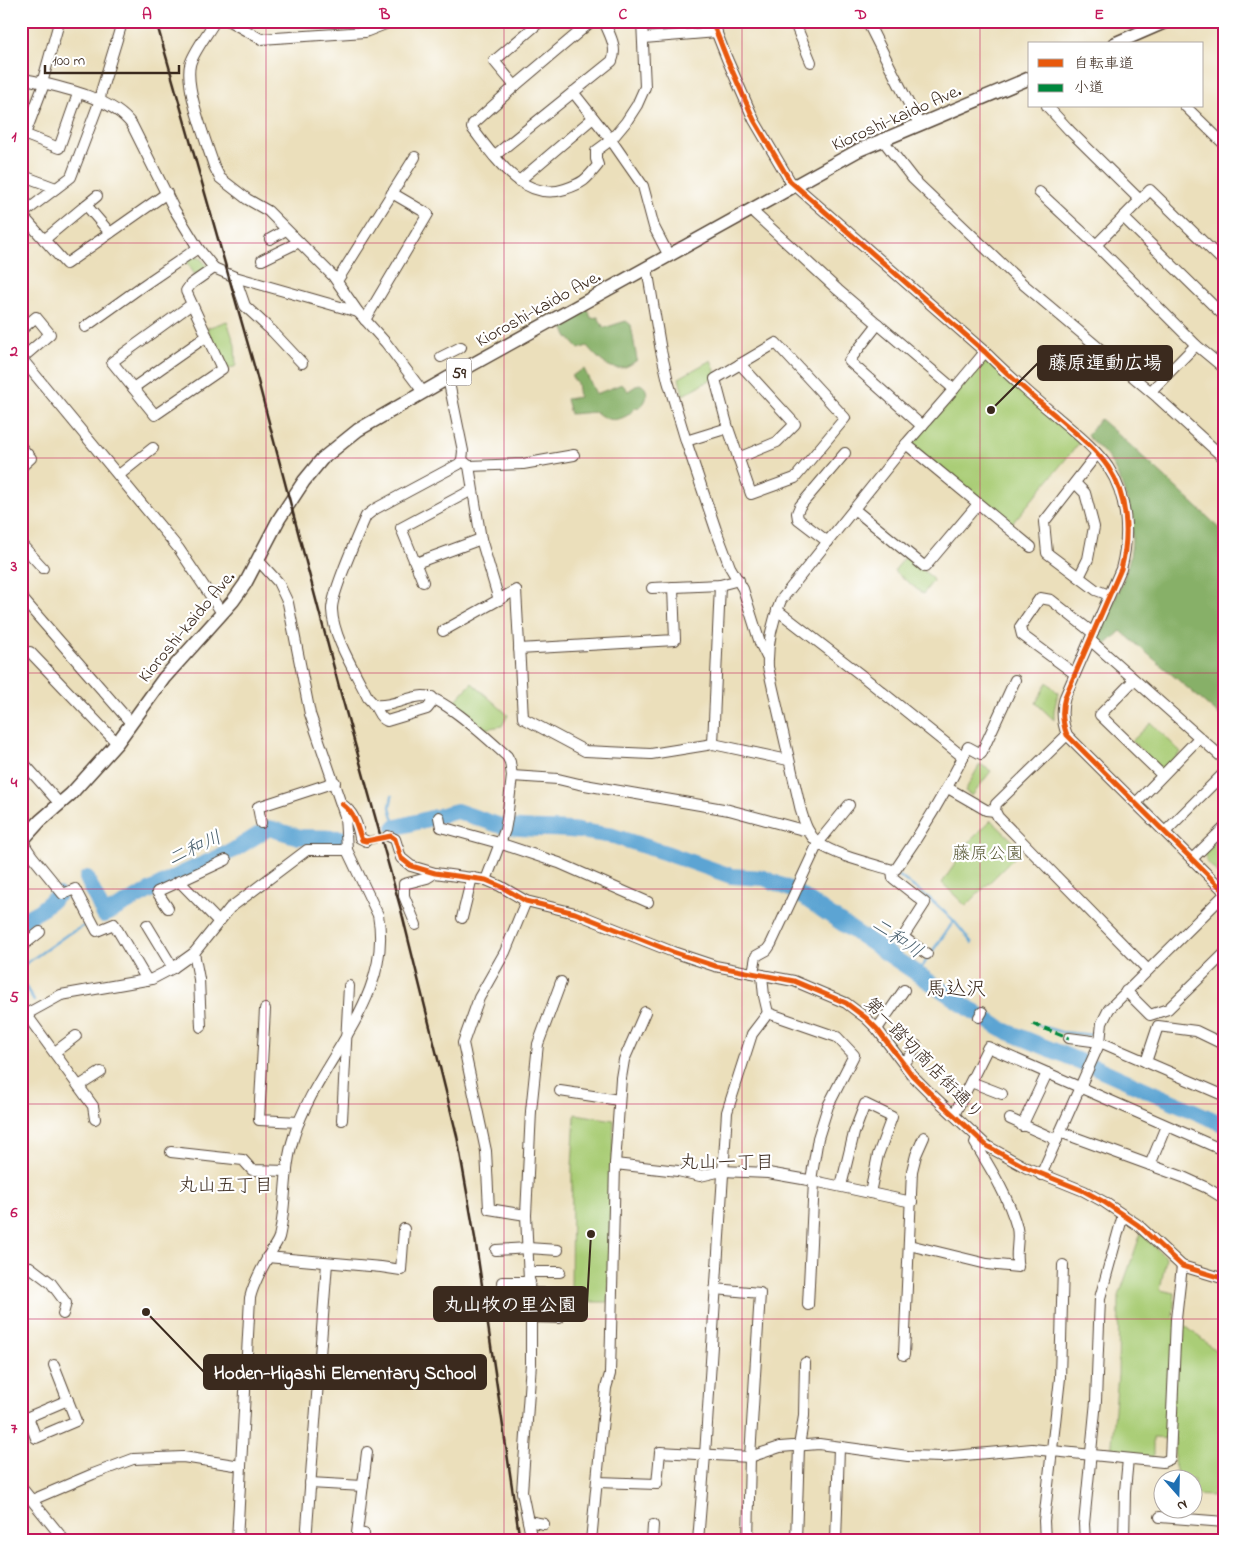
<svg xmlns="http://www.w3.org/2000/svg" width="1246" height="1562" font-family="'Indie Flower','Klee One',sans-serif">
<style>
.green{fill:#aacd77;stroke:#727c4a}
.forest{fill:#87b068;stroke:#616d43}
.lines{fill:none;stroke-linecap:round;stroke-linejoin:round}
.stream{stroke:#5ca4d3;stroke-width:2.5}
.river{stroke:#5ca4d3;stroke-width:16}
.minor-tunnel{stroke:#c8bb9c;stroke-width:10;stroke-dasharray:10 5;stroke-linecap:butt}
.minor-casing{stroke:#554536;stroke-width:12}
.major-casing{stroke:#554536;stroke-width:15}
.minor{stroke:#fff;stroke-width:10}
.major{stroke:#fff;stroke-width:12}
.rail{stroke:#3b2a1e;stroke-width:2.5}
.quiet{stroke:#00873e;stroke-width:4;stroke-dasharray:8 4;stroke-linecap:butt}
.cycleway-casing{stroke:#fff;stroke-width:8}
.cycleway{stroke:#e8590c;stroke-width:5}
.grid{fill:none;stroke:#c2185b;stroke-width:1;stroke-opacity:0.55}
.labels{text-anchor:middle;stroke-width:4.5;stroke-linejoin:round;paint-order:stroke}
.shield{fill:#fff;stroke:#766a62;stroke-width:1}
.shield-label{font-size:16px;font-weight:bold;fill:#3b2a1e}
.street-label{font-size:18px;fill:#3b2a1e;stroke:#fff}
.park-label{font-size:18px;fill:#5c5b39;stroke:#fff}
.water-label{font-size:19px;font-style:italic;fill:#4a616f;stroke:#fff}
.neighbourhood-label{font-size:19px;fill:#3b2a1e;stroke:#fff}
.quarter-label{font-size:20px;fill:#3b2a1e;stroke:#fff}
.leader{fill:none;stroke:#3b2a1e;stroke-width:2}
.callout-dot{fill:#3b2a1e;stroke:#fff;stroke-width:2}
.callout{fill:#3b2a1e;stroke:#3b2a1e;stroke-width:2}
.callout-label{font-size:19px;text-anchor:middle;font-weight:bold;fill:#fff}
.neatline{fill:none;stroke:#c2185b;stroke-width:2}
.grid-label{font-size:16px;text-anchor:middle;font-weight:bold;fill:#c2185b}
</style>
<rect width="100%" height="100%" fill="#fff"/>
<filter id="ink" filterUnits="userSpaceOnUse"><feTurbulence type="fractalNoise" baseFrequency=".02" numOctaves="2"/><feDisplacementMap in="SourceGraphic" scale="10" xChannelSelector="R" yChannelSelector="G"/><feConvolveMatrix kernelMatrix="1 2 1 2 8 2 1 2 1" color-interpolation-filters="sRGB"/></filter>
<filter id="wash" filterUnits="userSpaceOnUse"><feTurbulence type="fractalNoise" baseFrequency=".0096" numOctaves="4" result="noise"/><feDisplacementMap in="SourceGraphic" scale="20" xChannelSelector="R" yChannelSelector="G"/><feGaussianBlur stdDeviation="1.12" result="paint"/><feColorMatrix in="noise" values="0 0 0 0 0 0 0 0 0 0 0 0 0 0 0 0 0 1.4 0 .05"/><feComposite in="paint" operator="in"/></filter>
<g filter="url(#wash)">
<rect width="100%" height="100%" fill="#ebdfbb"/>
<!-- green -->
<g class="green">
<path d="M192 257 200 258 208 267 195 275 186 261Z"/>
<path d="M227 321 235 345 236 366 226 370 207 328Z"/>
<path d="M985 358 1080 442 1010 526 911 445Z"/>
<path d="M711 360 717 376 683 395 679 378Z"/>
<path d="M906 556 931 577 933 581 923 594 894 571Z"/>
<path d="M1047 682 1058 693 1054 711V720L1036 703Z"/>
<path d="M472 683 508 715 502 726 484 729 454 702Z"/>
<path d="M1151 723 1181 752 1164 769 1159 768 1132 741Z"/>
<path d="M980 764 991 771 972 796 965 791Z"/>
<path d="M991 820 1022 850 966 906 942 883 971 840Z"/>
<path d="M1223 834 1225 836V881L1207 862 1204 853Z"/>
<path d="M575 1114 614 1120 608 1302H571L572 1167Z"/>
<path d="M1141 1233 1166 1258 1160 1290 1175 1293 1173 1316 1225 1358V1497L1194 1495V1480L1178 1479 1174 1461 1175 1439 1153 1438V1458L1111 1455 1118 1375 1119 1296Z"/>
</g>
<!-- forest -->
<g class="forest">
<path d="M588 309 591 318 598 317 604 328 626 321 631 325 637 360C615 378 602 363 587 346L579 349 568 337 561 324Z"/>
<path d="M584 369 596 394 622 384 628 391 639 384C649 386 649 400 641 406 639 408 636 407 634 409 632 410 631 413 628 415 616 422 606 421 596 412L570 414 566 399 579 397 577 383 571 376Z"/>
<path d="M1100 419 1129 444 1225 533V720L1121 631 1103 647 1098 644 1097 638C1108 614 1123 586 1129 561 1137 528 1128 493 1112 464 1106 453 1096 445 1087 436Z"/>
</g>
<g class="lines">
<!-- stream -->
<g class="stream">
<path d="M392 796 390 807 396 828"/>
<path d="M899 876 930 899 954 921 931 953"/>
<path d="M954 921 972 943"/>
<path d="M21 967 68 934 88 924"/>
<path d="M918 973 928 958"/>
<path d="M21 979 34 1001"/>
<path d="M1038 1025 1061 1032 1094 1035"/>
</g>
<!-- river -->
<g class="river">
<path d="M442 815 457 811 501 826"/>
<path d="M511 827C534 830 556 828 579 831"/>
<path d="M394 828 435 817"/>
<path d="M587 832 613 836 666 853 731 876 764 878 792 890"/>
<path d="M87 878 104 915 181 874 232 851 269 828 299 837 342 838"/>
<path d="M797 893 976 1013"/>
<path d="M21 921 39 911 58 895"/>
<path d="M983 1017 1001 1029 1084 1063"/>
<path d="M1095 1067 1225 1125"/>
</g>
</g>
</g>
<g filter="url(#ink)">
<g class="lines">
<!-- minor-tunnel -->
<path class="minor-tunnel" d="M366 841 388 836"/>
<!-- minor casing -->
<g class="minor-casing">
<g id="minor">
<path d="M215 21C209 32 192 54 190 65 185 89 206 141 214 166L220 178 247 199 268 211 333 276 358 312 386 343 423 392"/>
<path d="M229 21 261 39 365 32 388 23 390 21"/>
<path d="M592 21 515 86 473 124 472 128C494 156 523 203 565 189 583 183 586 180 598 165L596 159V151L611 140 626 122 637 105 645 87 642 21"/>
<path d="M712 21 727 59 754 120 790 181 985 352C1008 375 1032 396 1056 416 1074 432 1094 447 1108 467 1128 497 1130 536 1121 569L1065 697C1061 710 1062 722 1067 735L1225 892"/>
<path d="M794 21 811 62"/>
<path d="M867 21 919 124"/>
<path d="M644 38 717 32"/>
<path d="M21 78C54 86 112 96 132 125L174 209 198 248 214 268 235 277 358 312"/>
<path d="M42 83 58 26"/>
<path d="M515 86 494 61 541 21"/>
<path d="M573 92 611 140 643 186 654 227 669 256"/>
<path d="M1047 106 1069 130 1140 200"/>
<path d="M1185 106 1225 145"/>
<path d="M21 133 59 148 78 94"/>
<path d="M25 134 44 84"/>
<path d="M882 139 913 179 1023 284 1157 397 1225 459"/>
<path d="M494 156 612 61C618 47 609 34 604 21"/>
<path d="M21 175 56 188"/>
<path d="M519 181 593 118"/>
<path d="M1039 192 1096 245"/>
<path d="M86 205 97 196"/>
<path d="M751 210 838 290 954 389 985 352"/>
<path d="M21 215 71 177 100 100 101 92 121 26 112 21"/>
<path d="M22 215 66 264 167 193"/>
<path d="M1123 217 1225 317"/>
<path d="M270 239 286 230"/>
<path d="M44 240 86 205 110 233"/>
<path d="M262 260 299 242"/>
<path d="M1225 263 1150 190 1096 245 1196 345 1225 369"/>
<path d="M647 268 661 351 668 381 686 441 716 530 730 567 743 589 760 643 767 657"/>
<path d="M235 277 245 306 273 332 302 363"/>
<path d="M337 281 415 157"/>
<path d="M192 304 112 362 155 415 222 369 186 291 191 284 214 268"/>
<path d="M365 320 428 214 392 193"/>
<path d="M878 324 849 361 922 426"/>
<path d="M85 327 141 287 198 248"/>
<path d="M21 330 36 317 50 334 21 359"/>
<path d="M441 357 461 347"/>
<path d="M22 359 179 549 222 613"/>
<path d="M133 388 207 336"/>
<path d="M1151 391 1196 345"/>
<path d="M686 441 728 428 751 494 795 478 845 418 776 343 715 379 728 428"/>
<path d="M906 444 954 389"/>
<path d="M21 447 31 458 21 467"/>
<path d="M1097 454 1044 522 1047 553 1096 590 1109 595"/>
<path d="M738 458 777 442 795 424 740 364"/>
<path d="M462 460 469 466 481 539 499 600"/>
<path d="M469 466 523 464 574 455"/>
<path d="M119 475 153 448"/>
<path d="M1075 483 1085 493 1094 527 1088 559 1079 577"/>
<path d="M854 509 925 567 978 504"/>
<path d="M828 542 798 519 797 513 800 506 845 453"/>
<path d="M21 544 43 568"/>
<path d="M416 563 481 539"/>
<path d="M423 582 401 528 472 490"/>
<path d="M652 588 720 585 739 580"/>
<path d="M21 597 131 723"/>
<path d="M777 610 861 675 963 757C943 797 921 833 896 869L892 870C869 863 837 856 818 843L849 805"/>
<path d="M443 631 516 590 523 718 585 751 651 754 713 744 788 760"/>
<path d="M1090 640 1225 760"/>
<path d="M519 649 675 640 673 587"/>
<path d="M30 652 117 743"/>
<path d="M1075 674 1022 635 1020 627 1040 598 1051 600 1093 633"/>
<path d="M1134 680 1100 715 1162 775"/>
<path d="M432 697 431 704 427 709 387 721C378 717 379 711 374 705 372 702 370 700 368 698 356 673 333 638 332 610 331 595 359 532 366 516L375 509 459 464 462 460 463 451 448 378"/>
<path d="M375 705C392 707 406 697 423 696 443 696 491 742 507 756L510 762 512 776 507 819 505 830 486 880"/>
<path d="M1067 735 996 804 995 811 998 817 1148 970"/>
<path d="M713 744 720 585"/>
<path d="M963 757 968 747 981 754 1015 680"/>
<path d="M21 760 60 804"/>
<path d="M512 776 558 779 579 784 729 810 807 831"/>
<path d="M948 788 986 810 995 811"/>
<path d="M1136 803 1199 738"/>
<path d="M343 805C354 813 358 825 360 838L366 841"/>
<path d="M439 817 441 827 499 843 559 863 648 902"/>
<path d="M261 823 258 807 335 782"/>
<path d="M1165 832 1225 772"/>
<path d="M388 836 395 839 401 858 411 866 435 873 486 880 500 886 526 901 575 913 673 952 715 966 794 981 846 1003 866 1018 877 1029 912 1075 929 1092 987 1146 1027 1168 1084 1191 1104 1202 1138 1225 1182 1266 1225 1279"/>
<path d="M22 841 32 856 63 894 75 889 97 931 114 924 147 980"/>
<path d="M1192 859 1225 827"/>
<path d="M892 870 893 878 925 903 903 937 927 954"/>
<path d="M179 881 219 922"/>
<path d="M526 901 505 952 479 998 463 1043 486 1151 489 1209 526 1215 531 1324V1363L522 1492 532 1541"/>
<path d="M168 908 157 892 226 860"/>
<path d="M462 918 472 877"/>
<path d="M147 925 173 968"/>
<path d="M416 925 404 896V884L427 878 435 873"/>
<path d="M21 947 40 932"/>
<path d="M194 953 199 979 201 1027"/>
<path d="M753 973 756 956 767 950 771 944 818 843C808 834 805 824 801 811L768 667C767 645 773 620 781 600L906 444 1031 547"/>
<path d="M762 975 764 996 768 1013 837 1037 854 1055 828 1106 818 1138 811 1180"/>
<path d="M1126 991 1150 1015 1168 1009 1225 953"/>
<path d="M265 1009 259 1120 299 1122"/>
<path d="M26 1014 93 1106 95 1119"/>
<path d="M21 1017 61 995 152 979 173 968 194 953 230 908 307 850H347"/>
<path d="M979 1017 982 1012"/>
<path d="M877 1029 904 990"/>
<path d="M1069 1038 1100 1042 1225 1096"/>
<path d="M55 1052 76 1036"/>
<path d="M1146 1062 1158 1026 1196 1031 1225 1045"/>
<path d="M904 1064 917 1046"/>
<path d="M971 1082 1002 1094"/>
<path d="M79 1086 101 1072"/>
<path d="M560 1091 619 1100"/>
<path d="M954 1115 988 1047 1225 1151"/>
<path d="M1010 1119 1057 1140"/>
<path d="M342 1120 349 986"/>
<path d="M1022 1126 1047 1073"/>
<path d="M1060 1132 1183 1177 1207 1188 1225 1199"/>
<path d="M171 1152 243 1160 252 1170 287 1171"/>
<path d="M615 1164 678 1171 700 1176 722 1171 768 1173 814 1181 912 1202"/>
<path d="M1150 1165 1166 1126"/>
<path d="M1041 1175 1100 1042 1102 1023 1109 1009 1225 894"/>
<path d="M841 1186 854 1133 865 1104 892 1117 878 1155 870 1193"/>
<path d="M526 1215 531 1111 538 1044 561 982"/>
<path d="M909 1245 987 1264 1018 1267C1014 1253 1020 1241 1017 1228 1009 1198 991 1169 975 1143L977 1137"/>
<path d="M496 1250 528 1248 558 1250"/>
<path d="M267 1257 381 1267 401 1270 404 1229"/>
<path d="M529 1272H560"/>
<path d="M21 1275 30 1267 51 1283 66 1303 63 1314"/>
<path d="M502 1282H530"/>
<path d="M715 1289 760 1293 750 1457 748 1541"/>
<path d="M530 1293 561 1294"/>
<path d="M808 1305 814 1181"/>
<path d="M531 1317 559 1318"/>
<path d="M904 1355 912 1171 916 1155 924 1137"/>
<path d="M28 1417 36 1438 76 1421 54 1365"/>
<path d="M21 1420 68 1400"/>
<path d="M597 1482 657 1484 660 1452 750 1457 780 1447 819 1444 908 1456 942 1457 1032 1449 1163 1462 1170 1459 1176 1319 1182 1266"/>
<path d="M310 1483 363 1486"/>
<path d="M21 1487 65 1541"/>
<path d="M32 1500 93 1474 133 1459 183 1457 241 1466"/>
<path d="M1160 1517 1225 1522"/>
<path d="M528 1521 544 1524"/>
<path d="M237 1541 250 1298C253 1284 261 1270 268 1257 271 1250 277 1244 279 1237 287 1204 283 1169 294 1136 317 1061 394 999 378 915L347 850 345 816 310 714 288 603 278 582 258 560"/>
<path d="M306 1541 327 1263"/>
<path d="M364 1541V1534L357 1533 367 1452"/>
<path d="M591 1541 606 1388 610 1374 615 1164 621 1078 624 1060 645 1012"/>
<path d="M652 1541 653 1525"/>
<path d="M698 1541 705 1455 727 1112 752 1034 768 1013"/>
<path d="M796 1541 799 1446 804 1416 805 1363"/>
<path d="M836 1541 839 1447"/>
<path d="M1045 1541 1044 1521 1060 1378 1063 1265"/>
<path d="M1085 1541 1084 1524 1096 1401 1100 1298 1123 1215"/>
<path d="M1124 1541 1125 1491 1128 1459"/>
</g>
</g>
<!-- major casing -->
<g class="major-casing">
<g id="major">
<path d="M1114 44 1167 21"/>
<path d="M21 842 40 821 71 794 117 743 164 678 233 601 245 584 279 519 304 481 322 459 358 430 448 378 859 150 1030 78"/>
</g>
</g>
<!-- minor -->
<use href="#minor" class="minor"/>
<!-- major -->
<use href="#major" class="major"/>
<!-- rail -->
<path class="rail" d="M156 21 253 362 338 683 401 910 457 1136 475 1238 520 1541"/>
<!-- quiet -->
<path class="quiet" d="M1033 1024 1069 1038"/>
<!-- cycleway casing -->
<g class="cycleway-casing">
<g id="cycleway">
<path d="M712 21 727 59 754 120 790 181 985 352C1008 375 1032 396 1056 416 1074 432 1094 447 1108 467 1128 497 1130 536 1121 569L1065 697C1061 710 1062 722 1067 735L1225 892"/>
<path d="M342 804C356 814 356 826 362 840L366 841 391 836 395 839 401 858 411 866 435 873 486 880 500 886 526 901 575 913 673 952 715 966 794 981 846 1003 866 1018 877 1029 912 1075 929 1092 987 1146 1027 1168 1084 1191 1104 1202 1138 1225 1182 1266 1225 1279"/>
</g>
</g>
<!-- cycleway -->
<use href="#cycleway" class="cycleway"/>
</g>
</g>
<!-- grid -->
<path class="grid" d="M266 21V1541M504 21V1541M742 21V1541M980 21V1541M21 243H1225M21 458H1225M21 673H1225M21 889H1225M21 1104H1225M21 1319H1225"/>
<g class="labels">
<!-- shield labels -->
<rect class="shield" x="446.5" y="358.5" width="25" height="27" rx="4"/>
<g class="shield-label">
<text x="459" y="378">59</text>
</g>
<!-- street labels -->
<g class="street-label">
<text transform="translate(896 117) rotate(-24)" y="6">Kioroshi-kaido Ave.</text>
<text transform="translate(538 308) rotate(-29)" y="6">Kioroshi-kaido Ave.</text>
<text transform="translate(186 626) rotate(-50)" y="6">Kioroshi-kaido Ave.</text>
<text transform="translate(924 1058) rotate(46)" y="6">第一踏切商店街通り</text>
</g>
<!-- park labels -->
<g class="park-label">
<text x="988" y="859">藤原公園</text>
</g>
<!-- water labels -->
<g class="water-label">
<text transform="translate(194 847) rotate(-25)" y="7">二和川</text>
<text transform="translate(898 937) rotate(34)" y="7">二和川</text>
</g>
<!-- neighbourhood labels -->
<g class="neighbourhood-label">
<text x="727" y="1168">丸山一丁目</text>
<text x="226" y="1191">丸山五丁目</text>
</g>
<!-- quarter labels -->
<g class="quarter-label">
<text x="956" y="995">馬込沢</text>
</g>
</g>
<!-- callouts -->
<path class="leader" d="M991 410L1038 363M591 1234L587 1304M146 1312L204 1372"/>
<g class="callout-dot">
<circle cx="991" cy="410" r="5"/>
<circle cx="591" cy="1234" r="5"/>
<circle cx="146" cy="1312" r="5"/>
</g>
<g class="callout">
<rect x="1038" y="346" width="134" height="34" rx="5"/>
<rect x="434" y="1287" width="153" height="34" rx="5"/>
<rect x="204" y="1355" width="282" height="34" rx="5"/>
</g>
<g class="callout-label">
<text x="1105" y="369">藤原運動広場</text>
<text x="510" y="1311">丸山牧の里公園</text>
<text x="345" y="1379">Hoden-Higashi Elementary School</text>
</g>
<!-- margin -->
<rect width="1246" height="1562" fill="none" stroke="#fff" stroke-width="55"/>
<!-- legend -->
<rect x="1028" y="42" width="175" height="65" fill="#ffffff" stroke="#b1aaa5"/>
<rect x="1038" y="59" width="25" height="8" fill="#e8590c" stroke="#b1aaa5"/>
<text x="1074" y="68" font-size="15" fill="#3b2a1e">自転車道</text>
<rect x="1038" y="84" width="25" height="8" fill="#00873e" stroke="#b1aaa5"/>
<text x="1074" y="92" font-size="15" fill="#3b2a1e">小道</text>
<!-- north arrow -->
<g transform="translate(1178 1494) rotate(160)"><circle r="24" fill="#ffffff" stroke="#b1aaa5"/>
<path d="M0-4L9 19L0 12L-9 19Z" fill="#1f6fb2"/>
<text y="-8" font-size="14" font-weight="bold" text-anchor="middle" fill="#3b2a1e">N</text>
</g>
<!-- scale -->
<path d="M45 65v8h134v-8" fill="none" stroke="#3b2a1e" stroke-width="2.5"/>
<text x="52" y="65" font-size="15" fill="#3b2a1e" stroke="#ffffff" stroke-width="4" paint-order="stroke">100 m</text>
<rect x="28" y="28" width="1190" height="1506" class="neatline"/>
<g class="grid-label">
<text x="147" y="19">A</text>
<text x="385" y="19">B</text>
<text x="623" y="19">C</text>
<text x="861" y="19">D</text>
<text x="1099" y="19">E</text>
<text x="14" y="141">1</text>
<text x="14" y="356">2</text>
<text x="14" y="571">3</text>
<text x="14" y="787">4</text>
<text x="14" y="1002">5</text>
<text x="14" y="1217">6</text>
<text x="14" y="1433">7</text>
</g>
</svg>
